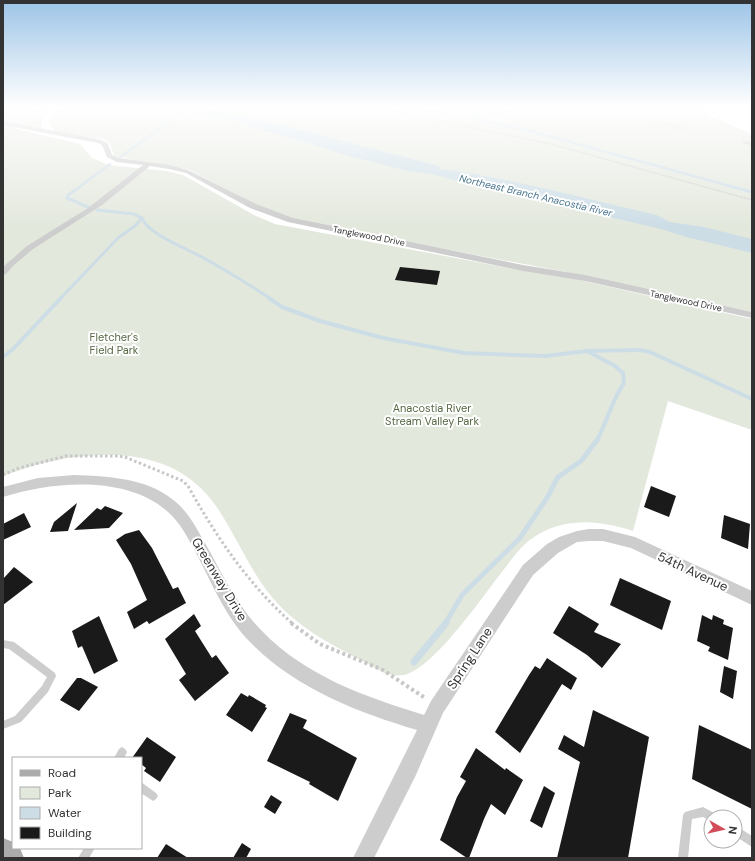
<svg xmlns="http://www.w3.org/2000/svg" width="755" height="861" font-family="'DM Sans',sans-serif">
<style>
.green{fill:#e3e8dd}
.water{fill:#cddde6}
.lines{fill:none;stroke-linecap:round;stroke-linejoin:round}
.stream-far4{stroke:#cddde6;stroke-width:2.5}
.stream-far3{stroke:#cddde6;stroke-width:3}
.stream-far2{stroke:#cddde6;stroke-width:4}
.stream-far1{stroke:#cddde6;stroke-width:5}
.stream{stroke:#cddde6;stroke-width:7}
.building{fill:#1a1a1a}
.path-far2{stroke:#c7c7c7;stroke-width:1.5;stroke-dasharray:1 1;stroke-linecap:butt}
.path-far1{stroke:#c7c7c7;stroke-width:3;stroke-dasharray:2.5 2.5;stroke-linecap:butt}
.path{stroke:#c7c7c7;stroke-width:4;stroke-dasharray:3 3;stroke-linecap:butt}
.service{fill:#cdcdcd;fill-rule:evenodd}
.minor{fill:#cdcdcd;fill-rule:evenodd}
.primary{fill:#ababab;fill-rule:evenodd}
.labels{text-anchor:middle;stroke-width:4;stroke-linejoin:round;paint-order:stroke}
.far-street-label{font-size:9px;fill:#333;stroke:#fff}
.far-water-label{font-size:10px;font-style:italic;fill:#49748d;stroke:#fff}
.park-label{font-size:11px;fill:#576a45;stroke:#fff}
.near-street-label{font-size:13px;fill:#333;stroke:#fff}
</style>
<rect width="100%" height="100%" fill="#fff"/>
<!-- green -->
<g class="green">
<path d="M3 107H52L41 123 43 131 18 125 13 128 80 144 92 158 108 165 167 171 183 175 254 215 275 224 525 271 575 279 752 319V430L668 401 633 531C602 521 569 517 539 534 524 542 515 555 505 568 484 594 435 668 404 675 397 676 392 675 386 674 350 653 308 636 279 605 252 577 238 538 216 506 168 436 71 450 3 476Z"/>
<path d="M58 107H689L752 134V312L577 274 310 224 262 208 190 170 114 156 110 144 104 139 56 134 49 121Z"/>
</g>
<!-- water -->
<path class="water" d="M162 107H199L259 119 439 166 440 169C512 178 586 199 657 215L670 222 704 227 752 239V253L686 237 661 229 484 188 432 174 408 171 349 156 292 138 251 127 245 124 223 117 215 118 208 115 196 114Z"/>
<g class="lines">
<!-- stream-far4 -->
<g class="stream-far4">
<path d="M410 107 527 130 748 191"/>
<path d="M694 107 706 112"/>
<path d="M13 117 17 112V107"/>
<path d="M472 117 503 113 525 107"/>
<path d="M120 157 187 109"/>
<path d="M74 191 110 164"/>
</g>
<!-- stream-far3 -->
<g class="stream-far3">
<path d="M75 190 68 195 67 198 88 207"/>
<path d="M744 190 752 192"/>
<path d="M142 218C148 234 185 248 200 256 224 269 248 284 271 299"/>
<path d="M60 299 118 238 135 226 142 218 134 214 97 210"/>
</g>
<!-- stream-far2 -->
<g class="stream-far2">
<path d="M269 298 282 307 320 321 383 338 464 353 545 356 587 351 640 350 650 352 752 399"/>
<path d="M589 352 615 366 623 373 624 383C612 400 607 422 597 440"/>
<path d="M3 357 13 349 61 298"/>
</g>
<!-- stream-far1 -->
<path class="stream-far1" d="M445 624 462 595 520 538 547 498 558 477 581 461 598 439"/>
<!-- stream -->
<path class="stream" d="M414 662 446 623"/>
</g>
<!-- building -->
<g class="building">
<path d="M400 267 440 271 437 285 395 280Z"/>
<path d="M651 486 676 496 669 517 644 507Z"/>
<path d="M77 503 68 531 50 532 54 522Z"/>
<path d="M105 506 123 513 109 528 74 530 97 508 101 510Z"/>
<path d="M24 513 31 527 3 540V524Z"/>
<path d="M724 515 750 524 748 549 721 538Z"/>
<path d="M139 530 152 548 173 589 178 587 186 603 149 624 147 621 134 629 127 612 147 600 131 564 116 540 125 534Z"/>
<path d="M14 567 33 582 3 605V579Z"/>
<path d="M620 578 671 601 662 630 610 605Z"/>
<path d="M569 606 599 624 594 632 621 644 602 668 587 655 553 633Z"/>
<path d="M194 614 201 626 195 631 212 658 216 655 229 673 195 701 179 680 186 674 165 639Z"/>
<path d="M702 615 712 620 713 615 724 620 723 624 733 628 728 660 708 651 710 647 697 641Z"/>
<path d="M99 616 118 661 94 674 82 646 78 648 72 631Z"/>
<path d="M547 658 577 678 571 690 562 684 520 753 495 732 529 675 535 666 540 669Z"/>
<path d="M724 666 737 671 733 699 720 692Z"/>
<path d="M77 678H81L98 687 79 711 60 700Z"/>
<path d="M241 693 248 697 249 695 266 705 265 707 267 708 252 732 226 715Z"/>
<path d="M593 710 649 737 628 858H557L580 762 558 749 564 735 584 747Z"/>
<path d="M290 713 307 720 303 728 357 758 338 801 309 784 310 782 267 761Z"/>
<path d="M699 725 752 750V809L692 779Z"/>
<path d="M147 737 176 757 160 782 144 771 146 768 141 764V758H132Z"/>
<path d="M476 748 505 770 506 768 523 780 505 815 491 804 484 819 469 858H467L440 840 457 797 466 781 460 777Z"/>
<path d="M544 786 555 793 542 828 530 821Z"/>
<path d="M271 795 282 802 275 814 264 807Z"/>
<path d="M242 843 251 849 246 858H233Z"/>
<path d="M166 844 188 858H157Z"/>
</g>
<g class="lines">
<!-- path-far2 -->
<g class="path-far2">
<path d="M373 107 551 144 752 200"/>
<path d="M709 107 719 118 714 120"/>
<path d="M30 119 36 107"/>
<path d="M677 125 676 127 683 131"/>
<path d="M654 126 668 123 687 128"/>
</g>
<!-- path-far1 -->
<path class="path-far1" d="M3 475 19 468 66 456H118L125 457 183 481 188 486C217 538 248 584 293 624"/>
<!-- path -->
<path class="path" d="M291 623 320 644 383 670 425 698"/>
<!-- service -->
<g class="service">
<path d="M3 640 14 642 55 673 56 676 48 692 21 722 3 729V721L15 716 42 686 47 677 9 649 3 648Z"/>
<path d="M122 747 125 749 127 752 124 758H114L119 749Z"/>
<path d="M141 782 156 793 158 796 156 799 153 801 141 793Z"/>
<path d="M703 807 716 814 718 817H711V821L703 817 692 819 688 858H678L683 815 685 812Z"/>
<path d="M735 825 752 836V847L735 836Z"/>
<path d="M84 848H95L89 858H78Z"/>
</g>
<!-- minor -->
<g class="minor">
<path d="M3 121 102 140 108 144 112 155 119 158 170 165 190 171 256 204 293 218 523 265 585 275 752 312V318L585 281 523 271 288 222 250 208 186 173 169 169 150 166 102 205 33 249 14 265 6 274 3 275V267L27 246 88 208 143 165 117 162 107 157 102 145 98 143 3 125Z"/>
<path d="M743 141 752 142V146L743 143Z"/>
<path d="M74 475C106 476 146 478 172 499 190 512 198 532 209 550 224 578 239 608 262 631 305 676 366 697 424 715L431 701 523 565 547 544 559 537 577 531 589 529H603L635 537 752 591V605L631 548 603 541H589L577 542 558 553 533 575 443 713 415 777 374 858H353L417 730C357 712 297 689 252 644 220 613 207 568 183 530 148 473 59 479 3 497V487L38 478Z"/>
</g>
<!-- primary -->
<path class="primary" d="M3 838 13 842V848H20L24 858H3Z"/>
</g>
<!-- sky -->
<linearGradient id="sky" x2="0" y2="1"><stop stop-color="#9dc4e7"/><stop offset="0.47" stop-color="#fff"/><stop offset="1" stop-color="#fff" stop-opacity="0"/></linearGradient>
<rect width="755" height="227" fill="url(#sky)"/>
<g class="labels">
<!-- far-street labels -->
<g class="far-street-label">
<text transform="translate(369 236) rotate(11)" y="3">Tanglewood Drive</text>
<text transform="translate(686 301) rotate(12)" y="3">Tanglewood Drive</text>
</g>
<!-- far-water labels -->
<g class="far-water-label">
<text transform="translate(536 195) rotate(13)" y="4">Northeast Branch Anacostia River</text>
</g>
<!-- park labels -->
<g class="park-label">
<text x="114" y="341">Fletcher's<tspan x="114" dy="13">Field Park</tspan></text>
<text x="432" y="412">Anacostia River<tspan x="432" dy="13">Stream Valley Park</tspan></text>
</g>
<!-- near-street labels -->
<g class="near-street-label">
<text transform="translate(693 571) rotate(25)" y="5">54th Avenue</text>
<text transform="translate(220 579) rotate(59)" y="5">Greenway Drive</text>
<text transform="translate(469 658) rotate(-57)" y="5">Spring Lane</text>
</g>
</g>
<!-- border -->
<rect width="755" height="861" fill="none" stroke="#333333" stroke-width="8"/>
<!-- legend -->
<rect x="12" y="757" width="130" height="92" fill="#ffffff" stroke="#adadad"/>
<rect x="20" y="770" width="20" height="6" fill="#ababab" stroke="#adadad"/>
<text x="48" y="777" font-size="12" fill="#333333">Road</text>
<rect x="20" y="787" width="20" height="12" fill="#e3e8dd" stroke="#adadad"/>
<text x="48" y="797" font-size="12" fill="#333333">Park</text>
<rect x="20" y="807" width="20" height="12" fill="#cddde6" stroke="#adadad"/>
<text x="48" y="817" font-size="12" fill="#333333">Water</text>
<rect x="20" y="827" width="20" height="12" fill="#1a1a1a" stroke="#adadad"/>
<text x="48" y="837" font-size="12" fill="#333333">Building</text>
<!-- north arrow -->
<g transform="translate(723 829) rotate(98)"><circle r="19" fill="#ffffff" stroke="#adadad"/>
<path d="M0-3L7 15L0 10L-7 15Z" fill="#d24d59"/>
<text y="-6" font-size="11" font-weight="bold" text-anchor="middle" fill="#333333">N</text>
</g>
</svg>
